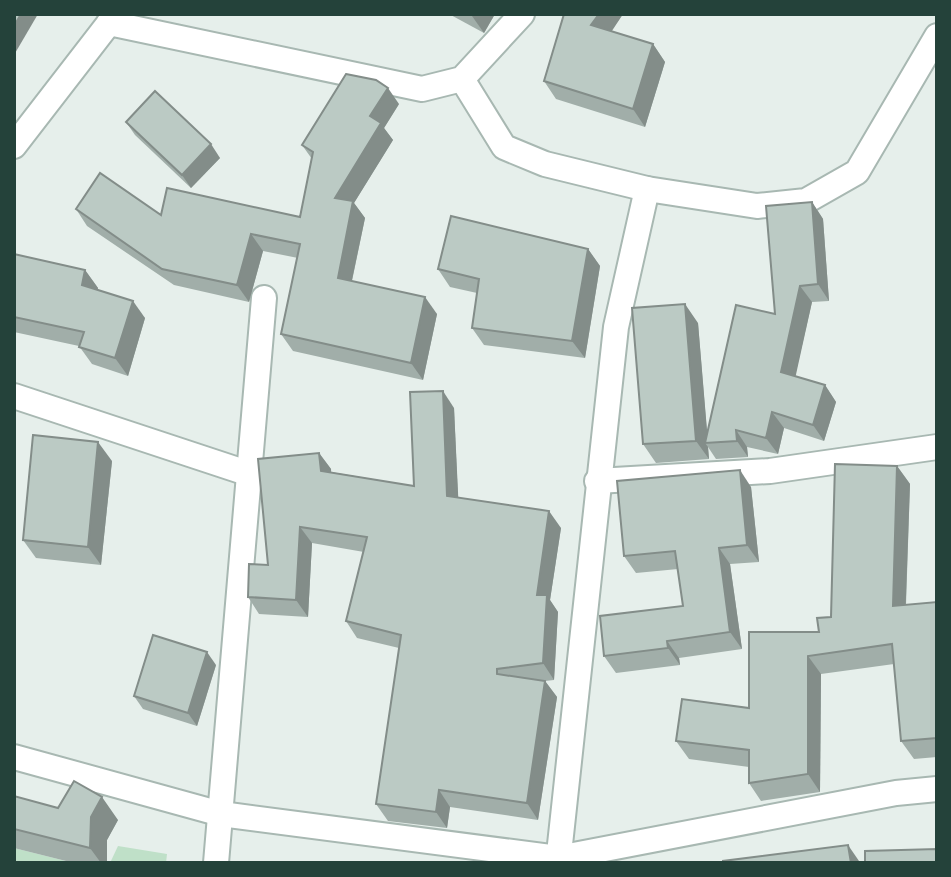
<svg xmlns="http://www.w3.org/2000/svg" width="951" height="877" font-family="Montserrat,sans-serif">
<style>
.green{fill:#bfe0c8}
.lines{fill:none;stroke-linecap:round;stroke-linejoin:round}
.minor-casing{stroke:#a8b8b2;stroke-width:28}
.minor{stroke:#fff;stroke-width:24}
.wall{fill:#a1aea9}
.shaded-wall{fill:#838d89}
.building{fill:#bbcac4;stroke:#838d89;stroke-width:2}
</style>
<rect width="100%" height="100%" fill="#e6efeb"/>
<!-- green -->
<g class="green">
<path d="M118 846 167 854 166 863H110Z"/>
<path d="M14 848 74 863H14Z"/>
</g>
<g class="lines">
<!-- minor casing -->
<g class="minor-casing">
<g id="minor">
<path d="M109 23 422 89 462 79 522 14"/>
<path d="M462 79 504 147 545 164 647 189 616 327 558 863"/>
<path d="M14 146 116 14"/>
<path d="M647 189 757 206 806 201 857 172 937 36"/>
<path d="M14 396 247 473"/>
<path d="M597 481 770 471 937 447"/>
<path d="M14 757 221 814 558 858 896 793 937 789"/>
<path d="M216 863 264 298"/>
</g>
</g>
<!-- minor -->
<use href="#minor" class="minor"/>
</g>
<!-- wall -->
<g class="wall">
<path d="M449 14H495L484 33Z"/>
<path d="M623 14 611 31 653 44 665 62 645 127 556 99 544 81Z"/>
<path d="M399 104 384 128 393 140 354 203 365 218 352 281 437 314 423 380 293 351 281 334 298 258 263 251 249 302 174 285 87 226 76 209 161 215 300 217 312 159 302 145Z"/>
<path d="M126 122 220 158 191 188 135 135Z"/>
<path d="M812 202 823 219 829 301 812 302 795 376 825 385 836 402 824 441 784 428 778 454 747 447 748 457 716 459 708 447 709 459 656 463 643 444 698 323 707 433 775 314Z"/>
<path d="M588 249 600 266 585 358 484 345 472 328 477 293 450 287 438 269Z"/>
<path d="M14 254 85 270 98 288 97 290 145 318 128 376 92 364 79 346 14 332Z"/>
<path d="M454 408 458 498 561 528 550 600 558 612 554 680 545 681 557 697 538 820 450 807 447 828 388 821 376 804 399 648 357 638 346 621 364 552 312 543 308 617 259 614 248 597 268 565 319 453 331 469V472L414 486Z"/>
<path d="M112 461 101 565 36 558 23 540Z"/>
<path d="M897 466 910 484 906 605 937 602V757L914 759 901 741 894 664 821 674 820 792 761 801 749 783V767L689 759 676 741 749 708 819 632 831 617Z"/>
<path d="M751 487 759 562 730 564 742 649 679 658 680 665 616 673 604 656 683 606 678 569 636 573 624 556Z"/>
<path d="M216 665 197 726 143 709 134 696Z"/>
<path d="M14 796 58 808 118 820 107 840V863H74L14 848Z"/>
</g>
<!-- shaded-wall -->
<g class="shaded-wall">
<path d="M21 14H38L14 55V26Z"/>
<path d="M473 14H495L484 33 472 16Z"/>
<path d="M599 14H623L604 43 591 25Z"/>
<path d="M653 44 665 62 645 127 633 109Z"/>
<path d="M388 88 399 104 384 128 393 140 354 203 365 218 349 294 338 278 335 198 370 116Z"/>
<path d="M211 144 220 158 191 188 182 175Z"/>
<path d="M812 202 823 219 829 301 818 284Z"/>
<path d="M251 234 263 251 249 302 237 285Z"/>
<path d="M588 249 600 266 585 358 572 341Z"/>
<path d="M85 270 98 288 94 303 82 285Z"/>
<path d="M800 286 812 302 793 388 781 372Z"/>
<path d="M425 297 437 314 423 380 411 363Z"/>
<path d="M133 301 145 318 128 376 115 358Z"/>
<path d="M685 304 698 323 708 442 705 443 708 447 709 459 696 441Z"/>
<path d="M825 385 836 402 824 441 813 425Z"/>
<path d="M443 391 454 408 459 513 447 496Z"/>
<path d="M772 412 784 428 778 454 766 438Z"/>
<path d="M736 430 747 447 748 457 737 441Z"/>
<path d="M98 442 112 461 101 565 88 547Z"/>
<path d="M319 453 331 469 332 487 321 471Z"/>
<path d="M897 466 910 484 905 624 893 606Z"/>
<path d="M740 470 751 487 759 562 747 545Z"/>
<path d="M549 511 561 528 550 600 558 612 554 680 543 663 537 595Z"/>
<path d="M300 527 312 543 308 617 296 600Z"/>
<path d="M719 548 730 564 742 649 730 632Z"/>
<path d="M667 641 679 658 680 665 668 648Z"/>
<path d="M207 652 216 665 197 726 188 713Z"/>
<path d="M808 656 821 674 820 792 808 774Z"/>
<path d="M545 681 557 697 538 820 527 803Z"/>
<path d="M439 790 450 807 447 828 436 812Z"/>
<path d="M102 797 118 820 107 840V863H101L90 848 91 817Z"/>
<path d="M848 845 859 861 860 863H851Z"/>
</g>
<!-- building -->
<g class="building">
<path d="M14 14H21L14 26Z"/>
<path d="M564 14H599L591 25 653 44 633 109 544 81Z"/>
<path d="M346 74 376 80 388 88 370 116 381 123 335 198 353 201 338 278 425 297 411 363 281 334 300 244 251 234 237 285 162 269 76 209 100 173 161 215 167 188 300 217 313 152 302 145Z"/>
<path d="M155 91 211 144 182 175 126 122Z"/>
<path d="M812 202 818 284 800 286 781 372 825 385 813 425 772 412 766 438 736 430 737 441 705 443 736 305 775 314 766 206Z"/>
<path d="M451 216 588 249 572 341 472 328 479 279 438 269Z"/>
<path d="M14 254 85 270 82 285 133 301 115 358 79 347 84 332 14 317Z"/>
<path d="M685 304 696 441 643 444 632 308Z"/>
<path d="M443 391 447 496 549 511 537 595H547L543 663 497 669V674L545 681 527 803 439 790 436 812 376 804 401 635 346 621 367 537 300 527 296 600 248 597 249 564 268 565 258 459 319 453 321 471 414 486 410 392Z"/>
<path d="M33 435 98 442 88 547 23 540Z"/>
<path d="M835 464 897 466 893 606 937 602V738L901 741 892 644 808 656V774L749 783V750L676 741 682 699 749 708V632H819L817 618 831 617Z"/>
<path d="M740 470 747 545 719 548 730 632 667 641 668 648 604 656 600 616 683 606 675 551 624 556 617 481Z"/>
<path d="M153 635 207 652 188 713 134 696Z"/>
<path d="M74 781 102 797 91 817 90 848 14 829V796L58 808Z"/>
<path d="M848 845 851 863H723V861Z"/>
<path d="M937 849V863H865V851Z"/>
</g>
<!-- border -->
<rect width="951" height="877" fill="none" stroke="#24423a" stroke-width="32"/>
</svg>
